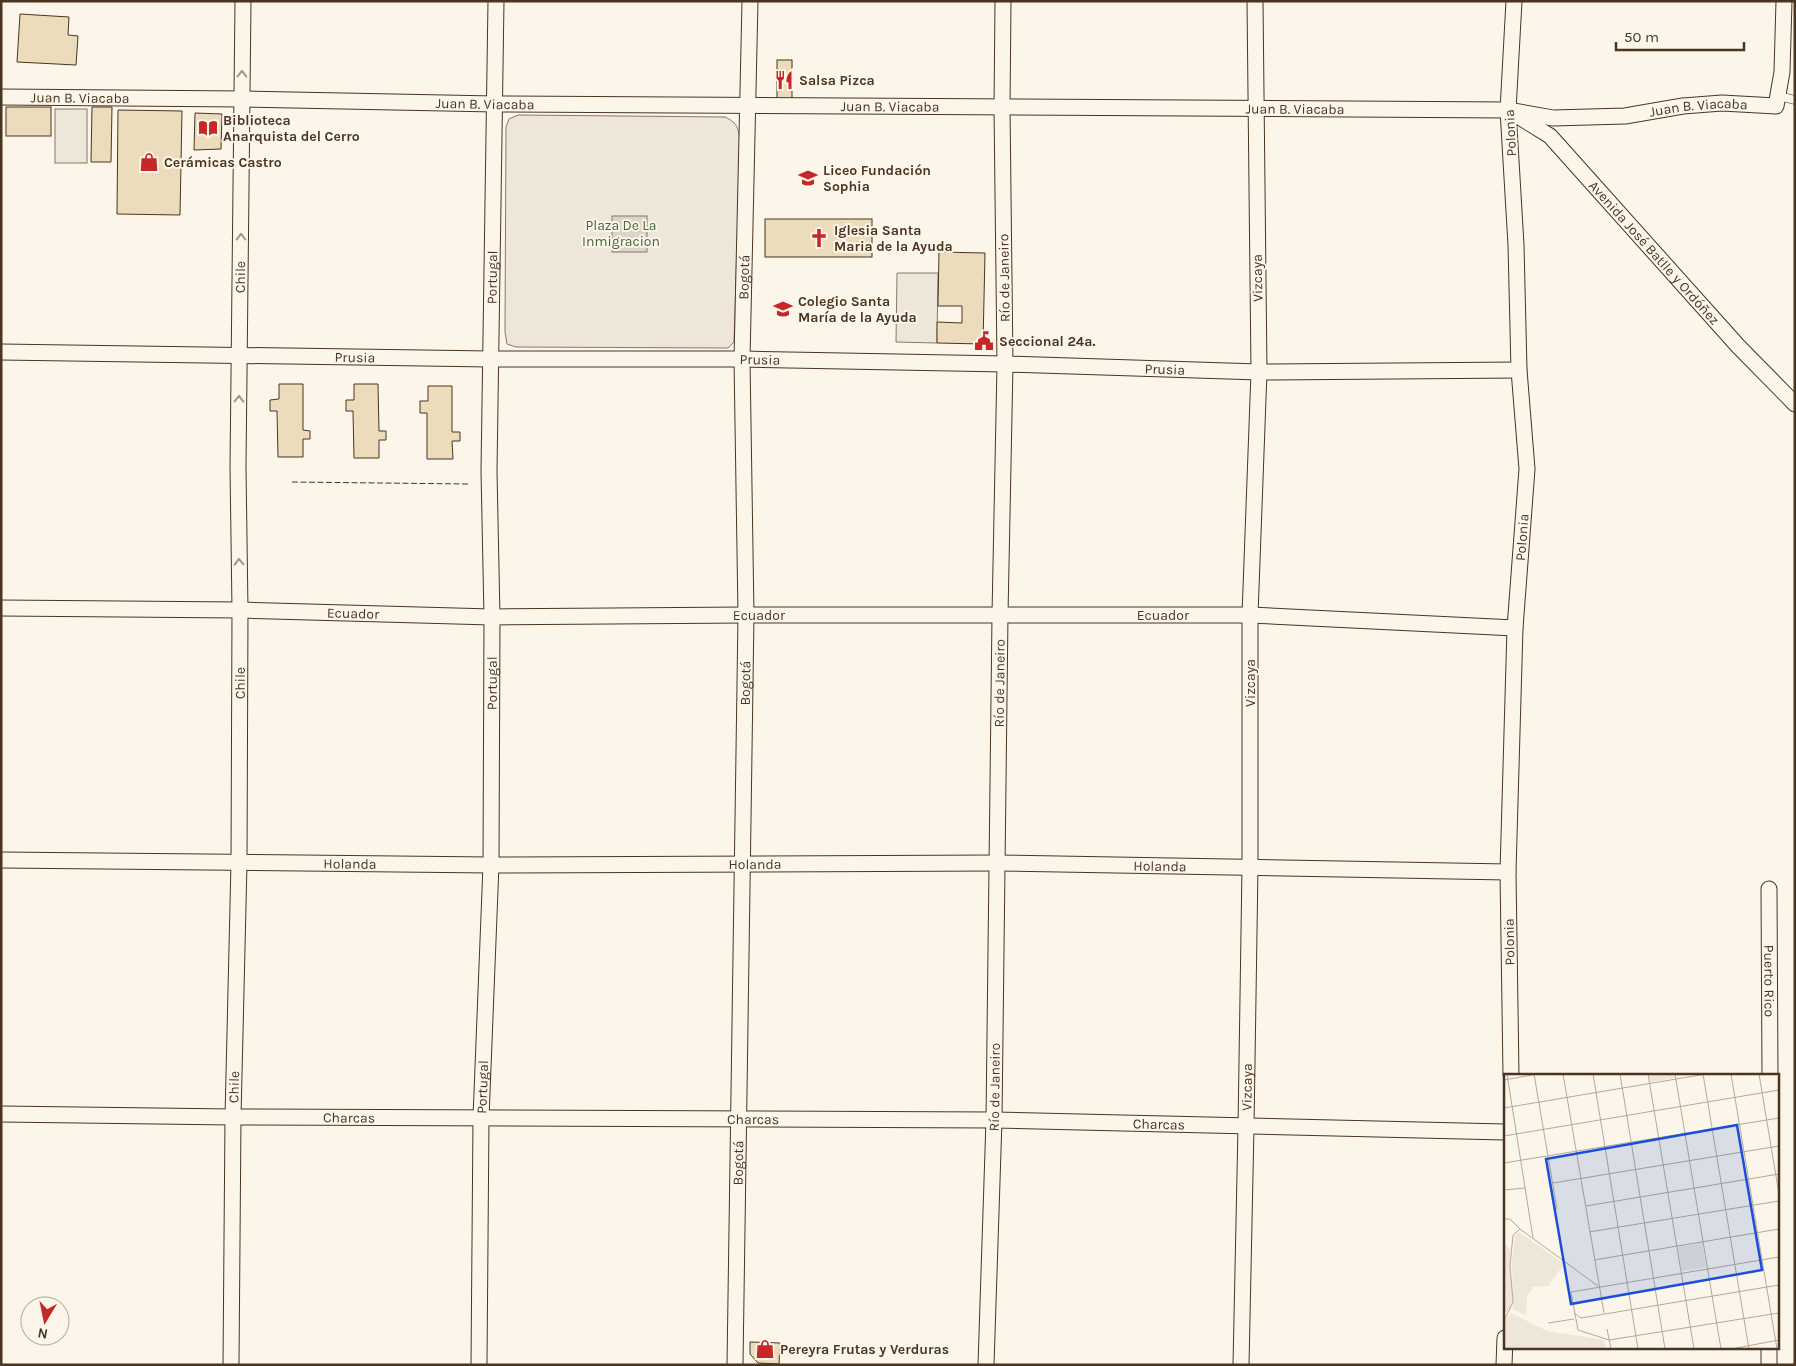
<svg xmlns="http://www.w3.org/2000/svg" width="1796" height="1366" font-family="Karla,sans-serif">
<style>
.green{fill:#ede6d9;stroke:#887966}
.parking{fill:#ede7d9;stroke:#887966}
.water{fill:#dcd4c6;stroke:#887966}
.building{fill:#ecdcbc;stroke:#4a3520}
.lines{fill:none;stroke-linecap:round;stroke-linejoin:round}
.lane-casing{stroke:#4a3520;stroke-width:9}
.street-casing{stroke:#4a3520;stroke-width:17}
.lane{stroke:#fbf6e9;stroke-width:8}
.street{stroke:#fbf6e9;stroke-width:15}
.fence{stroke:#4a3520;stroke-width:1;stroke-dasharray:6 2.5;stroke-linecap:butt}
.oneway{stroke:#a29684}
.labels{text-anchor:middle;stroke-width:4;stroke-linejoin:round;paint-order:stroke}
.poi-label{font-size:14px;font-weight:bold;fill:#4a3520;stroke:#fbf6e9;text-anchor:start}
.street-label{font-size:14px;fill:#4a3520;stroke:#fbf6e9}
.park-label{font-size:14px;fill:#436837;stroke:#fbf6e9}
.inset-road{fill:none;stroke:#b4a999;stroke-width:1}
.view{fill:#1d4ed8;fill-opacity:0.15;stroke:#1d4ed8;stroke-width:2.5}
.inset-edge{fill:none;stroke:#4a3520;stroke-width:2.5}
</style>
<rect width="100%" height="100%" fill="#fbf6e9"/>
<!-- green -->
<path class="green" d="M518 115 725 117C741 124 739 134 740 150L734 342 728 348 516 347 507 344 505 332 506 127 509 119Z"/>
<!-- parking -->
<g class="parking">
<rect x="55" y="109" width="32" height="54"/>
<path d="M897 273H938L937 343 896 342Z"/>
</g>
<!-- water -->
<rect class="water" x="612" y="216" width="35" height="36"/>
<!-- building -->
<g class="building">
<path d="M20 14 69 17 68 35 78 36 76 65 17 62Z"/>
<rect x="777" y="60" width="15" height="41"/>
<rect x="6" y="107" width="45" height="29"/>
<path d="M92 107H112L111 162H91Z"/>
<path d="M118 110 182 111 180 215 117 214Z"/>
<path d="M195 113 222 114 221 149 194 150Z"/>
<rect x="765" y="219" width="107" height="38"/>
<path d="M939 252 985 253 983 344 937 343V322L962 323V306H938Z"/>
<path d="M279 384H303V430L310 431V439H303V457H278L277 411H270V400L279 399Z"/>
<path d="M354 384H378L379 431H386V440H379V458H354L353 411H346V400H354Z"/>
<path d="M428 386H452V432H460V441H452L453 459H427V413H420V401H428Z"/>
<path d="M750 1342 780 1343 779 1364 758 1363 750 1354Z"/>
</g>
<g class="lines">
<!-- lane casing -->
<g class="lane-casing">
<path id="lane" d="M1778 96 1795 100"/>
</g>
<!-- street casing -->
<g class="street-casing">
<g id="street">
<path id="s1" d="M1 97 242 99 495 104 1508 110 1553 118 1625 116 1683 106 1722 103 1776 106 1782 72 1784 1"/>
<path id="s2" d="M1513 113 1550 136 1738 346 1795 404"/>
<path id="s3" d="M1 352 490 359H742L1005 364 1259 372 1519 370"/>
<path id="s4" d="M1 608 240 610 492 617 746 615H1250L1515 628"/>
<path id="s5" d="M1 860 491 865 997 863 1508 872"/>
<path id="s6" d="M1769 889 1770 1075"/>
<path id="s7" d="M1511 1075 1508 872 1515 628 1527 469 1519 370 1516 245 1508 110 1514 1"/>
<path id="s8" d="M1 1114 233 1117 994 1120 1505 1132"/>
<path id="s9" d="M231 1365 233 1117 239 863 240 610 238 467 243 1"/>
<path id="s10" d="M479 1365 481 1118 491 865 492 617 489 471 496 1"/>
<path id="s11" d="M735 1365 746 615 742 359 750 1"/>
<path id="s12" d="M986 1365 994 1120 1000 615 1005 364 1002 108 1003 1"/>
<path id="s13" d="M1241 1365 1246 1127 1250 867V615L1259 372 1255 1"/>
<path d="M1504 1365 1505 1338"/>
<path d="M1769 1365V1347"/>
</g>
</g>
<!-- lane -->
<use href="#lane" class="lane"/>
<!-- street -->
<use href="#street" class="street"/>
<!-- fence -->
<path class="fence" d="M292 482 469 484"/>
</g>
<!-- one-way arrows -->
<defs><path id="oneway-chevron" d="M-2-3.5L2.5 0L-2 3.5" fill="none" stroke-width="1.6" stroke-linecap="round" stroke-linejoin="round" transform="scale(1.25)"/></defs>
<g class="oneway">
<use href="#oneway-chevron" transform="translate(242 74) rotate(-89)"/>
<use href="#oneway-chevron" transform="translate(241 237) rotate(-90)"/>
<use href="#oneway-chevron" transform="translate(239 399) rotate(-89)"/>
<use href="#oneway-chevron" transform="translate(239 562) rotate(-91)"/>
</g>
<!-- icons -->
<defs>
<g id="restaurant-bare" transform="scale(1.5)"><path d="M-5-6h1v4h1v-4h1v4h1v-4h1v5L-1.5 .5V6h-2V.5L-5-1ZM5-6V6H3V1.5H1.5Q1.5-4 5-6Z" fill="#c62828" stroke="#fbf6e9" stroke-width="2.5" paint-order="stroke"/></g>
<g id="library-bare" transform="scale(1.5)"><path d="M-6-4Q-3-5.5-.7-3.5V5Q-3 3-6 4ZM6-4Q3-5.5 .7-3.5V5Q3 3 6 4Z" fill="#c62828" stroke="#fbf6e9" stroke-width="2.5" paint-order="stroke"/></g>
<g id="shop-bare" transform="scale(1.5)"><path d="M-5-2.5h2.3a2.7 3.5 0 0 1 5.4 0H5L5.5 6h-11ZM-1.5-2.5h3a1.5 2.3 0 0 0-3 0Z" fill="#c62828" stroke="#fbf6e9" stroke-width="2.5" paint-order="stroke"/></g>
<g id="school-bare" transform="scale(1.5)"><path d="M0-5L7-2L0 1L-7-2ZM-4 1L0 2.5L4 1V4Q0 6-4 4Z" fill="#c62828" stroke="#fbf6e9" stroke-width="2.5" paint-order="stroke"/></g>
<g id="church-bare" transform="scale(1.5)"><path d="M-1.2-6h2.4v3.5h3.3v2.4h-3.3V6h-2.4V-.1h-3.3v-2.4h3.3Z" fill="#c62828" stroke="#fbf6e9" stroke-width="2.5" paint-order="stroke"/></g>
<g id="civic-bare" transform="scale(1.5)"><path d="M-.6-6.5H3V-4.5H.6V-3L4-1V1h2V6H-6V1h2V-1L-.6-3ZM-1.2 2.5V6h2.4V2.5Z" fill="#c62828" stroke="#fbf6e9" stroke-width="2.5" paint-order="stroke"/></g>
</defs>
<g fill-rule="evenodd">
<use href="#restaurant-bare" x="784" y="80"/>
<use href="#library-bare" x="208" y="128"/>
<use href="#shop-bare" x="149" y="162"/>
<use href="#school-bare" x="808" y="178"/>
<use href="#church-bare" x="819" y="238"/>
<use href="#school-bare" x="783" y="309"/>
<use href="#civic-bare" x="984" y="341"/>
<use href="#shop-bare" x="765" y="1349"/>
</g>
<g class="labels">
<!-- poi labels -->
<g class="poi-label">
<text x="799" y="85">Salsa Pizca</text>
<text x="223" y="125">Biblioteca<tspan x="223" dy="16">Anarquista del Cerro</tspan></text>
<text x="164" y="167">Cerámicas Castro</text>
<text x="823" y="175">Liceo Fundación<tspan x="823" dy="16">Sophia</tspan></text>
<text x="834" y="235">Iglesia Santa<tspan x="834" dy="16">Maria de la Ayuda</tspan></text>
<text x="798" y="306">Colegio Santa<tspan x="798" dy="16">María de la Ayuda</tspan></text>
<text x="999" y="346">Seccional 24a.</text>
<text x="780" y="1354">Pereyra Frutas y Verduras</text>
</g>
<!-- street labels -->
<g class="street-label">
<text dy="5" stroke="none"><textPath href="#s1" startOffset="79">Juan B. Viacaba</textPath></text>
<text dy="5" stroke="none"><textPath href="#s1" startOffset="484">Juan B. Viacaba</textPath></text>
<text dy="5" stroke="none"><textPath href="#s1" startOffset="889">Juan B. Viacaba</textPath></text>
<text dy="5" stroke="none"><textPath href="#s1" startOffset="1294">Juan B. Viacaba</textPath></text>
<text dy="5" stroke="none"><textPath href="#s1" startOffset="1699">Juan B. Viacaba</textPath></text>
<text transform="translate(1510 133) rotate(-93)" y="5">Polonia</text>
<text dy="5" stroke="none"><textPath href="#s2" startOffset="200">Avenida José Batlle y Ordóñez</textPath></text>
<text dy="5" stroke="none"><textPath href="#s9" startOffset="1088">Chile</textPath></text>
<text dy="5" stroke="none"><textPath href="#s10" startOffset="1088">Portugal</textPath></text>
<text dy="5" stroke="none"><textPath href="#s11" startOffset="1088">Bogotá</textPath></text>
<text transform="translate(1004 278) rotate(-91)" y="5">Río de Janeiro</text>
<text transform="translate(1257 278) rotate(-91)" y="5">Vizcaya</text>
<text dy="5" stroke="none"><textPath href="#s3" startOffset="354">Prusia</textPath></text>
<text dy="5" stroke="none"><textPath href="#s3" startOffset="759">Prusia</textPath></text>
<text dy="5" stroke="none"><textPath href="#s3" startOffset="1164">Prusia</textPath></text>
<text dy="5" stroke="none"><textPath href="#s7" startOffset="538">Polonia</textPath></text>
<text dy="5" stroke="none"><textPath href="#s4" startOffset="352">Ecuador</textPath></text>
<text dy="5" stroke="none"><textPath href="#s4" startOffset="758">Ecuador</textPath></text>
<text dy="5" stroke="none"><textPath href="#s4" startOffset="1162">Ecuador</textPath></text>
<text dy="5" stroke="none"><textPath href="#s9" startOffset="682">Chile</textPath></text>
<text dy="5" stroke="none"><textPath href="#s10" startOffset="682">Portugal</textPath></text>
<text dy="5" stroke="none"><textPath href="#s11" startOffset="682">Bogotá</textPath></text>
<text dy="5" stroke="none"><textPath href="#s12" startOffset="682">Río de Janeiro</textPath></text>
<text transform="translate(1250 683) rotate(-90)" y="5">Vizcaya</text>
<text dy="5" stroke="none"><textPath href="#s5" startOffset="349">Holanda</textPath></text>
<text dy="5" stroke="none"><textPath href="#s5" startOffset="754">Holanda</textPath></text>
<text dy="5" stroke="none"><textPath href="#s5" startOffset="1159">Holanda</textPath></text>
<text transform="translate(1509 942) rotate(-91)" y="5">Polonia</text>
<text dy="5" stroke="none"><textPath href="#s6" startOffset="92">Puerto Rico</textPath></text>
<text dy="5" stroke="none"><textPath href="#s9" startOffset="278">Chile</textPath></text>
<text dy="5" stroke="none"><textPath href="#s10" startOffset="278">Portugal</textPath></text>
<text dy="5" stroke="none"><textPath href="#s12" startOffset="278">Río de Janeiro</textPath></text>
<text dy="5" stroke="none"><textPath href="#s13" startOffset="278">Vizcaya</textPath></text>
<text dy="5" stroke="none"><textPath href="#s8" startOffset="348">Charcas</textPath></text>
<text dy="5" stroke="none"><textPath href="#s8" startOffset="752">Charcas</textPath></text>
<text dy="5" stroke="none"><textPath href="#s8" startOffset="1158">Charcas</textPath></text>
<text dy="5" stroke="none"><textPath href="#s11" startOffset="202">Bogotá</textPath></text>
</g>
<!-- park labels -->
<g class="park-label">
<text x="621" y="230">Plaza De La<tspan x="621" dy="16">Inmigracion</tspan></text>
</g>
</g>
<!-- overview -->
<g transform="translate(1504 1074)">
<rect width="275" height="275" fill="#fbf6e9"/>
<path d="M145 0H170L171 4 146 8ZM15 158 60 190 44 212 29 213 23 223 22 242 9 235 8 188 11 161ZM0 169 6 175 8 223 7 234 3 238H0ZM198 169 202 193 178 197 174 173ZM7 239 43 257 100 266 102 275H0V249Z" fill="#ede6d9"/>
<path class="inset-road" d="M3 0 29 164M30 0 53 135M59 0 100 239M89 0 134 275M116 0 161 275M144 0 190 275M171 0 217 275M199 0 245 275M227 0 273 275M255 0 275 120M0 6 34 0M0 34 202 0M0 62 275 16M0 89 275 44M49 109 275 72M0 116 21 114M82 132 275 100M0 145H6L16 155M85 158 275 127M275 183 67 218 74 256 105 266 275 239M90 186 275 155M70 239 77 244 275 211M0 247 9 228 6 192 9 161 16 155 94 212M44 249 70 245M103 255 107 275M227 275 275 266"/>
<path class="view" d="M233 51 258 196 67 230 42 85Z"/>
<rect width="275" height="275" class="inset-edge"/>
</g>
<!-- border -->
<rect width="1796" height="1366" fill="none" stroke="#4a3520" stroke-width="5"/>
<!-- north arrow -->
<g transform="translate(45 1321) rotate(190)"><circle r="24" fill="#fbf6e9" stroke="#b4a999"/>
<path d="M0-4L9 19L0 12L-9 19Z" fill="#c62828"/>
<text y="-8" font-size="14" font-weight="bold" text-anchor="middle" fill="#4a3520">N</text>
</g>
<!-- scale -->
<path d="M1616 42v8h128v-8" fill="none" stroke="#4a3520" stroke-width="2.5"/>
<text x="1624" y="42" font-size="15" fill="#4a3520" stroke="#fbf6e9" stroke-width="4" paint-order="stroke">50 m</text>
</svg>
